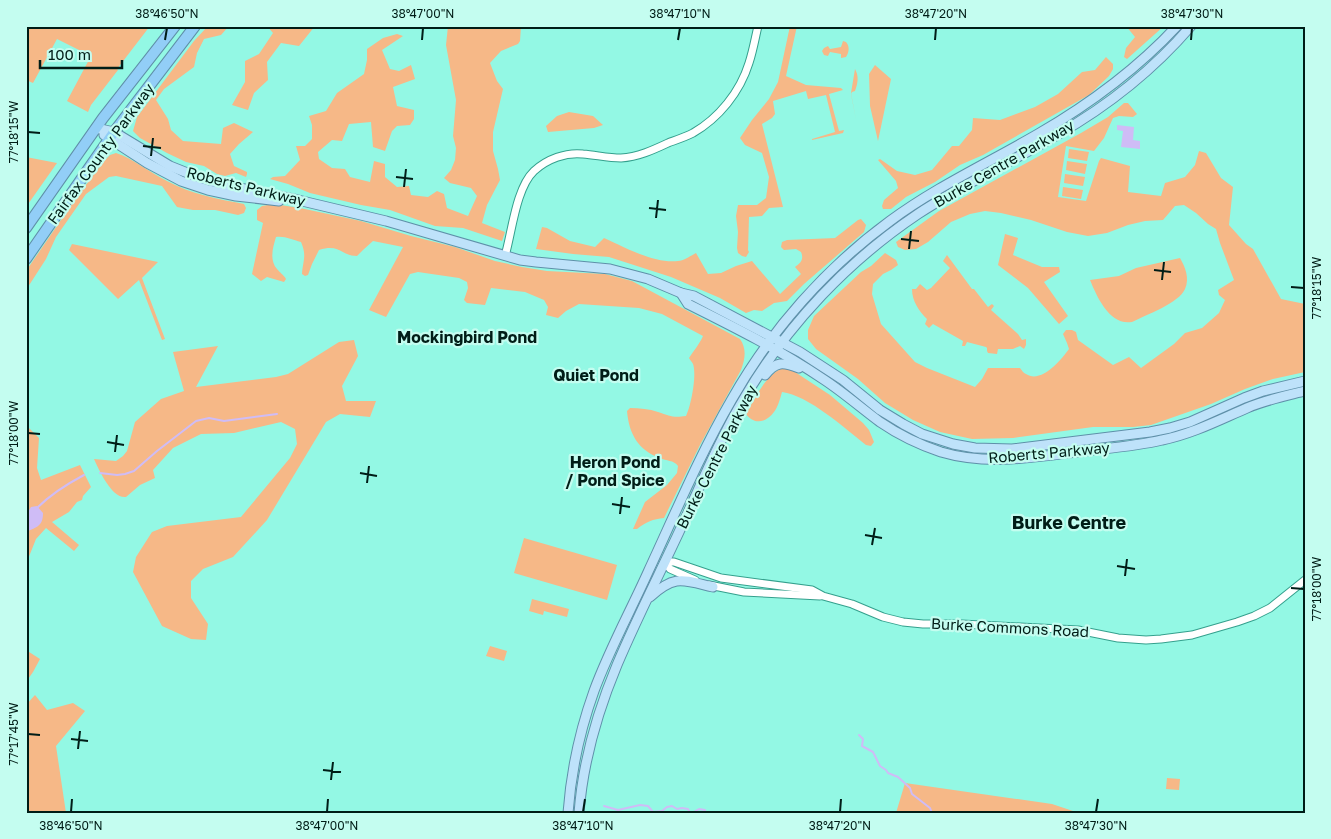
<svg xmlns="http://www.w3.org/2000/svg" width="1331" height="839" font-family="'Golos Text',sans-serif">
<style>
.green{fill:#f6b887}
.water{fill:#cfbcf6}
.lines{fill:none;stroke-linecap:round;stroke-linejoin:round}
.stream{stroke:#cfbcf6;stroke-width:2}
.minor-casing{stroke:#34a08d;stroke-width:9}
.major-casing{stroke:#5f90a9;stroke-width:11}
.highway-casing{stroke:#5f90a9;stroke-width:12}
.minor{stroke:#fff;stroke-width:7}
.major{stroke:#bee2fa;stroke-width:9}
.highway{stroke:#92cef7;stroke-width:10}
.ticks{fill:none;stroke:#001d17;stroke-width:2}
.labels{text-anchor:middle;stroke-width:4.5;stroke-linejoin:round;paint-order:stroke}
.street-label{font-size:15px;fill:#001d17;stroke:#c4fdf0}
.neighbourhood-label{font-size:16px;font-weight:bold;fill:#001d17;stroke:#c4fdf0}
.quarter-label{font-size:18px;font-weight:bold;fill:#001d17;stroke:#c4fdf0}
.neatline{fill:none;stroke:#001d17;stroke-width:2}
.ticks-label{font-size:12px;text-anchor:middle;fill:#001d17}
</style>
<rect width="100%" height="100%" fill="#93f8e4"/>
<!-- green -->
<g class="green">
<path d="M26 26H150L117 69 118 70 91 105 88 112 67 101 91 56 57 39 33 83 26 80Z"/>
<path d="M208 26H229L221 35 204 39 197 53 194 67 164 89 156 100 168 119 171 130 183 141 221 144 223 128 234 123 253 132 239 144 230 154 234 166 247 172V174L246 177 236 173 225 176 217 174 204 166 186 162 167 153 140 138 133 131 137 117 194 41Z"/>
<path d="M267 26H315L299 46 281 43 267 62 268 80 254 93 248 110 232 105 245 82V61L259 54 273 33Z"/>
<path d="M448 26H521L520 41 518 44 501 51 490 63 497 81 503 89 493 132V151L498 169 500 180 487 205 482 223 505 232 502 241 463 228 435 226 390 210 361 205 310 193 288 184 270 179 273 177 285 176 300 160 296 146H305L312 139V125L309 116 326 111 337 93 364 74 367 60V49L383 38 397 34 403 36 382 50 390 69 399 71 411 65 415 79 393 87 397 106 414 110V119L410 125 397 126 392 131 385 151 373 147 371 122 349 124 342 141 332 140 318 152 319 159 332 168 345 169 350 177 370 182 374 161 385 164V177L397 187 409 186 411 195 428 197 437 191 444 194 447 208 468 216 477 196 471 188 450 183 444 178 451 170 455 160 456 148 453 136 456 100 446 45Z"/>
<path d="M790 26H797L786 76 806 85 841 88 843 90 829 94 839 131 844 130 843 133 812 140V139L835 132 826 95 808 99 806 91 773 101 775 114 772 118 762 124 783 207 769 208 762 216 749 217 748 250 749 252 746 257 742 256 738 253 737 248 738 232 736 216 738 205H757L766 198 769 177 762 153 745 145 740 138 752 120 769 99 778 82Z"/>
<path d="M1126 26H1164L1127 59 1124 57 1126 48 1135 37Z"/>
<path d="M843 41 846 42C850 46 849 53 846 57L841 58V54L830 52 828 56 824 55 822 51 824 48 828 46 830 49 841 47Z"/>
<path d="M1106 57 1113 64V69L1109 76 1089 95 983 155 960 165 935 182 906 197 891 209H883L882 206 884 200 898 188 896 181 878 160 880 159 897 171 915 175 932 170 952 146H959L972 130 973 118 1000 120 1035 107 1058 94 1082 72 1095 70Z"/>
<path d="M875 65 891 79 878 141 870 106 869 74Z"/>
<path d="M855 69C859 76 858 83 855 91L852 92 851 94 856 120 851 93Z"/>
<path d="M1124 103H1128L1137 114 1133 117 1119 116 1113 118 1104 138 1094 151 1066 146 1058 197 1086 201 1099 161 1101 158 1130 166 1128 192 1161 196 1165 183 1185 177 1195 165 1199 151 1206 153 1221 178 1233 187 1229 225 1246 244 1253 249 1281 299 1305 304V372L1273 379 1245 389 1211 404 1151 425 1133 427H1093L1013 438 972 439 940 432 913 420 885 403 858 379 816 349 808 339V330L814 316 861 272 871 266 885 253 896 260 898 265 891 270 883 274 873 284 872 294 881 324 915 362 927 368 975 387 982 379 988 368H1020C1022 370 1023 373 1026 374 1041 384 1061 360 1069 349L1067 343 1063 334 1066 330H1072L1076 332 1078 340 1113 365 1129 357 1141 368 1174 344 1185 333 1202 328 1219 313 1225 300 1219 295 1218 290 1234 280 1220 243 1216 229 1208 224 1196 213 1184 205 1175 206 1163 220 1145 221 1128 225 1107 233 1088 236 1067 232 1031 220 1001 213 985 211 970 214 951 222 928 242 916 249 905 250 898 247 896 242 939 211 1081 133 1108 117Z"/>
<path d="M569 112 593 116 603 125 594 128 548 132 546 126 557 116Z"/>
<path d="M1061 125 1052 133 945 193V192L949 187Z"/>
<path d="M1069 149 1089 152 1087 161 1068 158Z"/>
<path d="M116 153C132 158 151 173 167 181 191 194 218 199 244 204L246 208 244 213 238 215 215 210H193L177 207 162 186 116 176 109 177 86 194 56 237 46 259 26 290V271L76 198 104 161 110 155Z"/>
<path d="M26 157 57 163 26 207Z"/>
<path d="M1067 161 1087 164 1085 174 1066 170Z"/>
<path d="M1065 174 1085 177 1083 186 1064 183Z"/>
<path d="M1063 187 1083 190 1081 199 1062 196Z"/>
<path d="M274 204 300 208 361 221 411 236 455 247 495 261 522 267 547 271 605 274 632 281 740 339C747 349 745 359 741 370L700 445 664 518C653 519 646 522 637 529H633L645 502 667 485 677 473 678 466C674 460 666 461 660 458 638 450 629 434 627 411L630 408C640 408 649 409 658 412 670 416 673 418 686 416 691 406 697 375 693 364 692 362 690 360 689 358 694 350 699 345 703 336L662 314 639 308 579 304 566 311 558 318 546 315 548 307 544 300 525 292 491 288 485 305 467 303 464 300 468 288 467 282 459 278 418 272 410 274 386 317 369 310 403 247 373 241 363 250 357 256C341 256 340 243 319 250L312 264 308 275 305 276 302 274C303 260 307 256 301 242 292 240 286 236 276 237 273 247 269 260 277 269 280 273 283 274 286 279L284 282 267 277 261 281 252 274 263 223 257 220V210L262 206Z"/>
<path d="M861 219 866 225 864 232 804 284 787 301 774 303 762 311 754 310 746 313 720 298 671 277 609 257 573 254 536 249 542 227 547 228 570 241 595 247 604 238C624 247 655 264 678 261 684 261 690 256 696 253L708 274 721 273 736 266 752 261 780 294 801 274 795 267C801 263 804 259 801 252L796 249 784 250 781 247 782 242 787 240 835 238 858 220Z"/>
<path d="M1005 234 1018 238 1013 255 1042 267H1059L1060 272 1044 282 1068 316 1059 324 1028 288 998 265Z"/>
<path d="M72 244 158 262 142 278 165 339 162 340 139 280 118 299 69 250Z"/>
<path d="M947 255 972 289H974L988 307 992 304 994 306 991 310 1018 334 1022 340 1026 339V345L1024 349 1020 346 1013 349H998L997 354 988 353 987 351V348L986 347 967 342 965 346H962L963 341 933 324 929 328 925 324 927 319C919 311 912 301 912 289H916L920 284 927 290 931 288 950 268 943 261Z"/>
<path d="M1180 258C1185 267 1190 278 1185 289 1179 303 1146 315 1132 322 1110 326 1097 297 1090 280L1119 276 1136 268Z"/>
<path d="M354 340 358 356 342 386 346 401H376L370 417 340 414 326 422 267 520 233 557 203 569 191 581V598L208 624 206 640 191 639 162 626 133 572 136 557 152 532 167 526 241 517 290 458 297 444 295 429 281 422 234 433 201 434 173 448 153 470 155 478 140 485 126 497C112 499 99 470 94 459L116 461 123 456 127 451 135 422 161 399 184 391 173 352 218 346 196 387 276 377 288 374 339 342Z"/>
<path d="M782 368 789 369 795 372 830 395 863 423 869 430 874 442 871 446 866 445C846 429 808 395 782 392 780 399 778 407 774 412 766 423 754 425 746 414 756 397 764 377 782 368Z"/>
<path d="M28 427 39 438 37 468 41 480 80 465 91 487 83 496 82 500 77 502 69 512 52 522 79 545 74 551 46 528 36 539 26 564V431Z"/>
<path d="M524 538 617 565 607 600 514 573Z"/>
<path d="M532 599 569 609 567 617 544 611 543 615 529 611Z"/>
<path d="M490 646 507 651 504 661 486 656Z"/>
<path d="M26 650 40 659 33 672 26 682Z"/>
<path d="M35 695 47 710 73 703 85 711 56 746 66 813H26V705Z"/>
<path d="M1167 778 1180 779 1179 790 1166 789Z"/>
<path d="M905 783 1052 804 1079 813H896Z"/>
</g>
<!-- water -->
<g class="water">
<path d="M1117 125 1134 127 1133 140 1140 141V149L1121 147 1123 131 1117 130Z"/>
<path d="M37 506 43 513C43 526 37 527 26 532V515L31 507Z"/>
</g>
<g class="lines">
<!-- stream -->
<g class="stream">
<path d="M100 473 117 475 125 474 134 471 157 451 196 421 209 418 224 421 277 414"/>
<path d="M37 508C50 495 67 484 84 475"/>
<path d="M859 735 863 739 862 746 873 752 880 766 886 770 888 773 898 777 910 788 912 794 930 808 932 813"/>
<path d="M604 806 618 810 640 805 648 806 653 812 662 811 667 807 672 806 677 809 682 808 688 809 690 813"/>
<path d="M692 813 699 809 705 810V813"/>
</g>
<!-- minor casing -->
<g class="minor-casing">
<g id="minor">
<path d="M505 256C512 232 516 188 534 171 547 159 566 152 583 154 596 155 608 158 621 158 638 157 653 150 668 143 676 140 685 137 693 133 719 118 740 92 749 63 753 51 755 39 758 26"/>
<path d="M665 562H674L721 578 812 590 823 596 852 604 883 617 903 622 923 624H962L1078 630 1118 638 1146 640 1161 639 1192 635 1237 622 1254 616 1270 608 1305 580"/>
<path d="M665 562 670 569 695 580"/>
<path d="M709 585 744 592 820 596"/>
</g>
</g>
<!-- major casing -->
<g class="major-casing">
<g id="major">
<path d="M96 128 114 132 170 166 200 178 221 184 298 200 386 221 520 260 536 262 610 269 648 279 681 293 694 296 800 352 843 380 880 410 903 424 922 434 953 444 975 448 1012 449 1150 432 1170 428 1190 422 1244 398 1263 391 1305 381"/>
<path d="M104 135 147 163 181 181 208 190 236 196 279 201"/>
<path d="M681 293 688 304C734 327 780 350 823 379 843 392 861 408 880 422 899 435 920 445 941 452 988 466 1036 457 1084 451 1110 448 1137 446 1162 440 1192 434 1219 420 1247 408 1265 400 1285 396 1305 391"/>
<path d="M765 375C776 361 783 362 799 368"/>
<path d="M650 597C675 574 683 580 713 587"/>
<path d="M568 813C571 772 580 730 594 691 609 650 630 612 648 572 675 514 700 454 732 399 771 330 826 268 890 221 936 187 988 163 1038 134 1088 105 1137 69 1177 26"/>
<path d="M579 813C583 761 597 713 617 665 636 620 658 577 679 532 700 487 719 440 745 397 788 324 848 261 918 214 962 185 1011 162 1057 135 1106 107 1154 69 1191 26"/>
</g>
</g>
<!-- highway casing -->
<g class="highway-casing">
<g id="highway">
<path d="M26 228 103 118 175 26"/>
<path d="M26 259 114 132 195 26"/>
</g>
</g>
<!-- minor -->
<use href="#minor" class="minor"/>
<!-- major -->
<use href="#major" class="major"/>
<!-- highway -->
<use href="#highway" class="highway"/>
</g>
<!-- ticks -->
<path class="ticks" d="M165 40 167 28M422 40 423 28M678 40 680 28M935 40 936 28M1191 40 1192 28M28 132 40 133M143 146 161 148M151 156 153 138M396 177 413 179M404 187 406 169M649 208 666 210M656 218 658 200M901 239 919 241M909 249 911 231M1154 270 1171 272M1162 280 1164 262M1291 287 1304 288M28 433 40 434M107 442 124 445M115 452 117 435M360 473 377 476M367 483 369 466M612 504 630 507M620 514 622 497M865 535 882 538M872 545 875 528M1117 566 1135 569M1125 576 1127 559M1291 588 1304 589M28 734 40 735M71 739 88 741M78 749 80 731M323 770 341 772M331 780 333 762M71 812 72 799M327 812 328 799M583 812 585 799M840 812 841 799M1096 812 1098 799"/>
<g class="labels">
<!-- street labels -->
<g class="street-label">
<text transform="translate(101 154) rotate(-54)" y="5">Fairfax County Parkway</text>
<text transform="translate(1004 164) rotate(-30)" y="5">Burke Centre Parkway</text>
<text transform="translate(246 187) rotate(14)" y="5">Roberts Parkway</text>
<text transform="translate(1049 453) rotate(-5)" y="5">Roberts Parkway</text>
<text transform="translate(717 457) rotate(-63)" y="5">Burke Centre Parkway</text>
<text transform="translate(1010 628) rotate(3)" y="5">Burke Commons Road</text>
</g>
<!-- neighbourhood labels -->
<g class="neighbourhood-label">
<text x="467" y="343">Mockingbird Pond</text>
<text x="596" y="381">Quiet Pond</text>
<text x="615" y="468">Heron Pond<tspan x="615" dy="18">/ Pond Spice</tspan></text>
</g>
<!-- quarter labels -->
<g class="quarter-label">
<text x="1069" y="529">Burke Centre</text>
</g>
</g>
<!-- border -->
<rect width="1331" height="839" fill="none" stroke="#c4fdf0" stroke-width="55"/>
<!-- scale -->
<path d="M40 60v8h82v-8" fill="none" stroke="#001d17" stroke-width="2.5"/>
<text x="48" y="60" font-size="15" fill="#001d17" stroke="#c4fdf0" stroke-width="4" paint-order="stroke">100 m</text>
<rect x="28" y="28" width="1276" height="784" class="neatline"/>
<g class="ticks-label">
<text x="167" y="18">38°46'50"N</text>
<text x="423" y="18">38°47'00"N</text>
<text x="680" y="18">38°47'10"N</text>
<text x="936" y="18">38°47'20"N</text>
<text x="1192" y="18">38°47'30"N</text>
<text transform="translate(14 132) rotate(-90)" y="4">77°18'15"W</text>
<text transform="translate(1317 288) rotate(-90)" y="4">77°18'15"W</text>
<text transform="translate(14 433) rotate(-90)" y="4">77°18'00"W</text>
<text transform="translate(1317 589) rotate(-90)" y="4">77°18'00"W</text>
<text transform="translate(14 734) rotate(-90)" y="4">77°17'45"W</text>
<text x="71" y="830">38°46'50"N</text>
<text x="327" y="830">38°47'00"N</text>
<text x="583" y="830">38°47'10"N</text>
<text x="840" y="830">38°47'20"N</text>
<text x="1096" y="830">38°47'30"N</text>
</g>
</svg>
